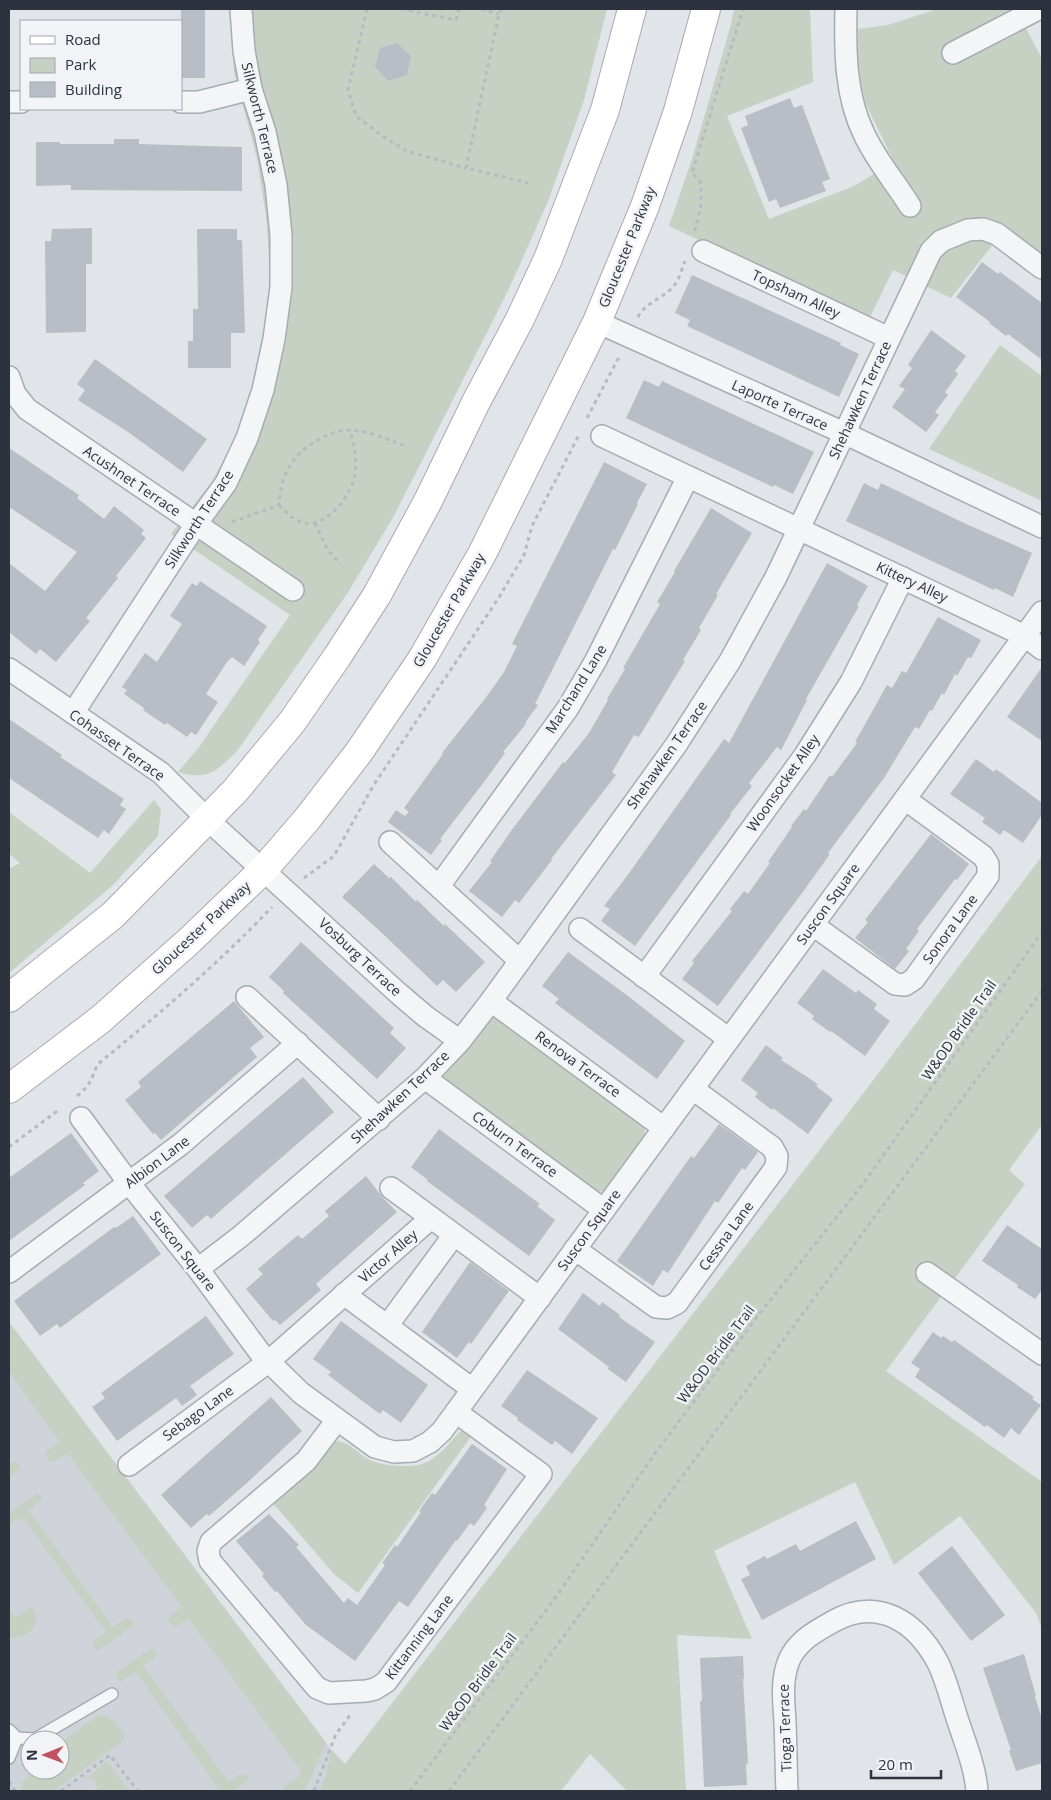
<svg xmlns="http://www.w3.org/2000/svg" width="1051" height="1800" font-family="'Open Sans',sans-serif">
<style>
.built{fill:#d0d3da;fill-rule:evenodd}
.green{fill:#c6d1c4}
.building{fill:#b9bdc5}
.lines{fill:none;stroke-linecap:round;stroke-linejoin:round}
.lane-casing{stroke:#a7abb2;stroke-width:14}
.street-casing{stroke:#a7abb2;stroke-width:24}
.secondary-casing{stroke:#a7abb2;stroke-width:30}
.path{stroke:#b8bac0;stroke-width:3;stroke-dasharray:4 4;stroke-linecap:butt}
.lane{stroke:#f4f5f7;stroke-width:11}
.street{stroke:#f4f5f7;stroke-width:21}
.secondary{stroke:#fff;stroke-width:28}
.labels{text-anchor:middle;stroke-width:5;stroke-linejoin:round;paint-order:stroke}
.street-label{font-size:14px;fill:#2c323e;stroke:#f1f3f6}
</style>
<rect width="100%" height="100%" fill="#e1e4e8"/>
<!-- built -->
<path class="built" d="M9 1322 332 1750 344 1765 369 1791H9ZM30 1740H60V1770H30Z"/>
<!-- green -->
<g class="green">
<path d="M230 9H607L584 100 549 199 508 291 395 514 347 594 237 751C217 771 207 781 178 772L199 747 290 615 171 534 211 483 243 424 259 356 271 286 266 216 257 158 234 72Z"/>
<path d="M734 9H810L813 82 727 116 769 219 854 186 894 162 865 102 858 69 857 29 888 25 937 9H1016L1042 59V258L1005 229 951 298 893 270 869 319 669 226 692 159 730 28Z"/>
<path d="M1000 345 1042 376V501L929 449Z"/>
<path d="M154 800 161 810 158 836 112 886 9 973V869L20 863 9 854V812L90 873Z"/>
<path d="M1042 856V1125L1009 1170 1025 1184 886 1371 1042 1482V1629L1036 1613 960 1516 894 1565 855 1482 714 1551 752 1639 677 1635 686 1791H627L590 1754 561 1791H320L324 1780 332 1750 345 1764 859 1099Z"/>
<path d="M498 1015 644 1122 645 1134 604 1191 592 1192 442 1081 443 1073 489 1017Z"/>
<path d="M9 1322 326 1743 305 1791H285L283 1788 302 1773 189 1619 175 1627 169 1623 168 1618 181 1606 67 1453 55 1461H49L45 1454 46 1451 59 1442 9 1372Z"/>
<path d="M460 1431 472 1435 358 1593 334 1574 271 1501 334 1441C349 1441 356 1452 368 1459 380 1466 409 1468 422 1464 437 1459 450 1443 460 1431Z"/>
<path d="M13 1462H17L20 1466V1469L9 1478V1465Z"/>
<path d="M37 1493 42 1496 41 1501 29 1510 113 1627 127 1618H131L134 1622 133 1626 99 1650H95L93 1646 94 1641 106 1632 22 1517 9 1525V1514Z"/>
<path d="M31 1607C34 1611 36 1613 36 1618 37 1634 21 1636 9 1639V1609L15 1617Z"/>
<path d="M153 1648 157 1654 155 1657 143 1666 229 1782 242 1773 247 1775 248 1780 234 1791H218L219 1790 136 1672 121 1681 116 1678 118 1672 145 1652Z"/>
<path d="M98 1715C114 1715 117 1724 125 1735L123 1741 54 1791H22L21 1787 30 1770H60V1743Z"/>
<path d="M105 1762 109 1764 129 1791H94L98 1787 92 1778 86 1779Z"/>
</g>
<!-- building -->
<g class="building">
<rect x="181" y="9" width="24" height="69"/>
<path d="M397 43 411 56 407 75 388 81 375 67 380 48Z"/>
<path d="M790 98 794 108 802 105 830 179 822 182 826 191 780 208 776 199 769 202 741 128 748 125 745 116Z"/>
<path d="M114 139H139V144L242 147V191L71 190V185L36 186V142H60V144H114Z"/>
<path d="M92 228V264H86V332L46 333 45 241H51L52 229Z"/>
<path d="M197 229H237V240H242L245 333H231V368H188V341H193V309H198Z"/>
<path d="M982 262 998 274 1000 272 1042 303V360L1008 334 1006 336 989 323 990 322 956 297Z"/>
<path d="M692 275 841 343 840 345 859 354 839 397 687 326 690 320 675 313Z"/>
<path d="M931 330 966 356 955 371 958 374 945 392 948 395 935 412 939 415 926 432 892 407 905 389 899 386 912 368 908 365Z"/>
<path d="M95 359 207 439 183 472 128 432 78 400 85 390 77 384Z"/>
<path d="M644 380 659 387 662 381 814 452 793 494 774 485 773 487 626 418Z"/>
<path d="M9 448 79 495 77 498 104 519 114 506 144 530 141 534 146 538 116 576 118 578 86 618 90 621 56 662 40 649 36 654 9 632V563L45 591 77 552 9 507Z"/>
<path d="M604 462 647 484 637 503 638 504 615 550 613 549 535 704 538 705 525 723 526 724 503 752 505 753 484 782 440 839 442 840 431 855 388 822 396 810 405 816 409 812 404 808 443 754 442 753 487 696 504 672 517 646 512 644Z"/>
<path d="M864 483 878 490 881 483 966 524 1032 553 1013 597 995 588 994 590 846 521Z"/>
<path d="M711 508 752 533 716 594 718 595 699 628 701 630 683 660 685 661 639 737 634 735 612 772 616 775 551 859 552 860 519 903 515 900 502 917 469 891 492 862 490 861 511 831 563 762 565 763 589 733 608 700 607 699 625 669 623 668 660 604 657 602 675 572 674 571Z"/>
<path d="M827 563 868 586 857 605 859 606 806 699 807 700 781 750 777 747 749 783 752 786 730 814 731 815 635 946 601 921 610 909 604 906 630 872 724 739 729 743Z"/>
<path d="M200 581 267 626 258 640 260 642 244 666 232 657 227 662 206 694 218 702 196 735 191 732 187 737 167 723 165 725 143 710 144 708 124 694 127 690 122 687 145 653 157 662 182 624 170 616 192 583 197 586Z"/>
<path d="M938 617 981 640 971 658 968 657 957 676 955 674 944 695 942 693 932 711 930 710 919 729 915 727 884 778 828 853 830 854 805 889 718 1006 682 979 694 963 692 961 732 911 730 909 744 891 748 894 770 863 768 862 792 827 791 826 804 809 806 811 830 775 832 777 857 743 855 742 887 685 892 688 902 671 906 673Z"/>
<path d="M1042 667V741L1007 717Z"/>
<path d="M9 719 62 755 60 757 124 799 120 805 126 809 109 834 104 830 98 838 9 778Z"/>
<path d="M976 759 994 772 996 769 1042 803V815L1023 843 1004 830 1000 835 982 822 985 818 950 794Z"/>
<path d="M931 834 969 864 957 880 955 879 917 929 919 931 906 949 909 951 895 969 855 938 868 922 865 920Z"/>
<path d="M374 864 389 878 391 877 416 902 417 900 444 926 445 924 485 962 456 992 443 980 437 986 382 933 342 897Z"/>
<path d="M301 942 394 1028 390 1033 406 1048 377 1079 283 993 284 991 269 977Z"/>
<path d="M568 952 628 996 685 1041 657 1079 555 1003 559 999 542 986Z"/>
<path d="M823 969 856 993 858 990 877 1004 874 1009 890 1021 865 1056 831 1031 830 1032 812 1019 814 1016 797 1003Z"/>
<path d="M234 1001 264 1037 250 1048 257 1057 161 1140 155 1133 153 1134 125 1100 141 1087 138 1082Z"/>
<path d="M766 1045 783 1058 781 1060 818 1084 816 1086 833 1099 808 1134 773 1108 772 1110 755 1097 758 1093 741 1080Z"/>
<path d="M303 1077 334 1112 211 1219 207 1215 192 1228 164 1196Z"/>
<path d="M719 1124 758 1152 745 1170 742 1168 718 1203 715 1201 668 1273 663 1270 653 1286 617 1261 691 1156 694 1158Z"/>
<path d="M439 1129 540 1204 537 1206 555 1220 529 1256 427 1181 428 1180 411 1167Z"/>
<path d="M71 1133 99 1171 83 1183 85 1185 9 1241V1178Z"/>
<path d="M366 1176 383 1198 397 1212 316 1284 321 1290 280 1325 275 1320 273 1321 246 1289 263 1274 258 1269 298 1235 302 1239 329 1216 325 1211Z"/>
<path d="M133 1216 161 1254 60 1328 57 1324 40 1336 14 1301 114 1227 116 1228Z"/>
<path d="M1007 1225 1042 1249V1290L1035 1299 1017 1287 1018 1285 982 1261Z"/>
<path d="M470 1262 509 1291 471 1344 469 1342 457 1358 422 1332Z"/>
<path d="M583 1293 600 1306 602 1302 620 1315 619 1317 655 1342 626 1382 608 1369 609 1367 558 1329Z"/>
<path d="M206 1316 234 1354 190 1386 197 1395 182 1406 176 1398 117 1441 92 1407 105 1398 101 1393Z"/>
<path d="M341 1321 428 1385 401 1423 383 1410 380 1414 361 1400 328 1375 331 1372 313 1359Z"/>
<path d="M933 1332 941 1338 943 1336 952 1342 954 1340 1034 1397 1032 1399 1041 1405 1019 1435 1011 1428 1004 1438 987 1425 985 1427 915 1377 920 1369 911 1363Z"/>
<path d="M527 1370 598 1418 572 1454 555 1441 552 1445 517 1420 518 1418 501 1406Z"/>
<path d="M271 1397 302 1431 249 1481 209 1516 207 1514 191 1528 161 1495Z"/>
<path d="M472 1444 507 1469 484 1505 487 1508 474 1526 470 1523 457 1541 456 1540 408 1607 399 1601 355 1661 306 1625 277 1591 275 1592 262 1576 264 1574 236 1541 269 1514 299 1545 296 1547 344 1603 348 1598 357 1605 385 1565 382 1563 395 1545 397 1547 421 1512 419 1511 432 1493 435 1495Z"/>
<path d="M856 1521 876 1559 762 1620 741 1579 750 1575 746 1566 765 1556 767 1559 796 1544 800 1551Z"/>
<path d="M952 1546 1005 1615 971 1641 918 1573Z"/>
<path d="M1024 1654 1036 1696 1035 1697 1042 1719V1763L1016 1771 1009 1751 1011 1750 983 1668Z"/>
<path d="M743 1656 744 1679H743L748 1763 746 1764 747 1785 704 1787 700 1701H702L700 1658Z"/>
</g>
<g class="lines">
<!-- lane casing -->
<g class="lane-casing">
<g id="lane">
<path d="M9 1730 17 1738 35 1739 112 1694"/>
<path d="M9 1758 17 1738"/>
</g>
</g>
<!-- street casing -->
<g class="street-casing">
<g id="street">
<path d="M846 9C845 51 845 95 864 134 876 160 895 182 910 206"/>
<path d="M953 53 1038 9"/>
<path d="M9 102H21"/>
<path d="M181 102H199L251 89"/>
<path d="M703 251 889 338"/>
<path d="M597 322 844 433 1042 527"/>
<path d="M9 377 15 394 27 409 293 590"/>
<path d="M602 436 1025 636 1042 649"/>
<path d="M9 669 161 773 208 820 398 993 425 1016 460 1041"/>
<path d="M73 713 196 524 226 483 247 438 263 390 274 339 281 287V235L276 185 265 132 251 89 244 51 241 9"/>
<path d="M390 842 520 961"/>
<path d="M439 886 568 708 596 660 688 477"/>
<path d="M813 925 895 984 905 985 914 979 988 876V864L983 856 905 799"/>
<path d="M580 929 729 1039"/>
<path d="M644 977 805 755 851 682 903 578"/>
<path d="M247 997 379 1119"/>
<path d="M491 1001 664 1128"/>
<path d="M425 1078 604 1210"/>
<path d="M81 1118 129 1183 198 1269 261 1354 301 1393 375 1447 394 1452 413 1451 430 1442 442 1431 1042 612"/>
<path d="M391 1188 540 1298"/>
<path d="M575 1249 656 1307 667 1308 677 1303 776 1167 777 1156 772 1147 693 1089"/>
<path d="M198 1269 241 1236 425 1078 460 1041 491 1001 676 745 730 661 776 577 931 251 941 241 968 230 983 229 997 234 1042 268"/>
<path d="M9 1272 181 1144 298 1043"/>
<path d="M927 1273 1042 1354"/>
<path d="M344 1294 472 1389"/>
<path d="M387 1326 454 1235"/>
<path d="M337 1420 306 1461 211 1542 208 1551 210 1561 317 1688 329 1693 366 1691 375 1689 386 1682 541 1474 456 1412"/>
<path d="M129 1465 268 1362 431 1218"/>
<path d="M787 1791C786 1768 786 1746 785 1723 784 1703 781 1682 788 1663 795 1642 816 1631 834 1621 878 1597 915 1621 937 1661 946 1678 951 1700 957 1718 965 1743 975 1766 977 1791"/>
</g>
</g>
<!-- secondary casing -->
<g class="secondary-casing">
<g id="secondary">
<path d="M9 998 113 915 235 791 292 722 337 657 377 595 428 501 476 402 520 319 548 259 605 110 632 9"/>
<path d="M9 1089 101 1019 189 941 264 869 308 818 359 752 422 659 482 554 597 322 645 206 678 111 706 9"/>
</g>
</g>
<!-- path -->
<g class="path">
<path d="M367 9 348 90 356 116 384 137 407 151 466 168"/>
<path d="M401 9 456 20 459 9"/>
<path d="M481 9 499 14"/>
<path d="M502 9 499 14 466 168 528 183"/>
<path d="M695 231 701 205V183L692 173 743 9"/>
<path d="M638 317C646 301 666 298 676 283 680 277 682 268 685 261"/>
<path d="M587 418 619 357"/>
<path d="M279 505C286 512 294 521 304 523 328 528 353 493 355 473 357 457 354 445 350 430"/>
<path d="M232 522 279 505C281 475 291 455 318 440 328 434 340 430 351 430 369 431 386 439 403 445"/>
<path d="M315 523 327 549 340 564"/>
<path d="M304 878 334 856 373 786 498 599 524 555 532 526 579 435"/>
<path d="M77 1096C92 1084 90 1080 98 1064 159 1014 218 964 272 907"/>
<path d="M9 1147 60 1109"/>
<path d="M9 1781 15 1791"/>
<path d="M61 1791 110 1755 138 1791"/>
<path d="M314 1791 336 1734 351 1714"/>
<path d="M410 1791 553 1601 654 1455 764 1308 863 1184 1042 932"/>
<path d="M449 1791 1042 991"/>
</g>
<!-- lane -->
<use href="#lane" class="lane"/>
<!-- street -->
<use href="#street" class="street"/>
<!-- secondary -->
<use href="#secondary" class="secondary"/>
</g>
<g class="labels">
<!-- street labels -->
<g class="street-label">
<text transform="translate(260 118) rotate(76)" y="5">Silkworth Terrace</text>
<text transform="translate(627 247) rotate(-68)" y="5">Gloucester Parkway</text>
<text transform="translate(796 294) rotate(25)" y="5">Topsham Alley</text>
<text transform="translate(860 400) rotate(-65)" y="5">Shehawken Terrace</text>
<text transform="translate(780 405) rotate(24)" y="5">Laporte Terrace</text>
<text transform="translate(132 481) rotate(34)" y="5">Acushnet Terrace</text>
<text transform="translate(199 519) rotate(-57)" y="5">Silkworth Terrace</text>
<text transform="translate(912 582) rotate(25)" y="5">Kittery Alley</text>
<text transform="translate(449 610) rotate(-60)" y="5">Gloucester Parkway</text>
<text transform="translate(576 689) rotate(-58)" y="5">Marchand Lane</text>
<text transform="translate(117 745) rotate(35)" y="5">Cohasset Terrace</text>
<text transform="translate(667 755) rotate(-55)" y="5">Shehawken Terrace</text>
<text transform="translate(783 783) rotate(-55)" y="5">Woonsocket Alley</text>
<text transform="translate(828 904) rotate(-54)" y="5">Suscon Square</text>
<text transform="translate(201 928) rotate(-43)" y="5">Gloucester Parkway</text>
<text transform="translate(950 929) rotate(-54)" y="5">Sonora Lane</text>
<text transform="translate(360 957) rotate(43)" y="5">Vosburg Terrace</text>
<text transform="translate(959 1030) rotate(-55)" y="5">W&amp;OD Bridle Trail</text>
<text transform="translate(578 1064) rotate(36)" y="5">Renova Terrace</text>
<text transform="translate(400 1097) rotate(-43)" y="5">Shehawken Terrace</text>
<text transform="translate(515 1144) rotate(36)" y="5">Coburn Terrace</text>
<text transform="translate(157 1162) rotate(-37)" y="5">Albion Lane</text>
<text transform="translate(589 1230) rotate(-54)" y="5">Suscon Square</text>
<text transform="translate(726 1236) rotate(-54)" y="5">Cessna Lane</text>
<text transform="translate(183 1251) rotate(52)" y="5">Suscon Square</text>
<text transform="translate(388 1256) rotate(-41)" y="5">Victor Alley</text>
<text transform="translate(716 1354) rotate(-53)" y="5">W&amp;OD Bridle Trail</text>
<text transform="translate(198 1413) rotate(-36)" y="5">Sebago Lane</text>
<text transform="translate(419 1637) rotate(-53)" y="5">Kittanning Lane</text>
<text transform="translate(478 1682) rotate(-53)" y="5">W&amp;OD Bridle Trail</text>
<text transform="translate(785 1728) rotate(-92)" y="5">Tioga Terrace</text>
</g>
</g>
<!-- border -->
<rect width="1051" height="1800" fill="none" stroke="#2c323e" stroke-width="20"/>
<!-- legend -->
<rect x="20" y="20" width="162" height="90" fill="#f1f3f6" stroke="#a2a6ac"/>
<rect x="30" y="36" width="25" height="8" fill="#ffffff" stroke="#a2a6ac"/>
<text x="65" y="45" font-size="15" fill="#2c323e">Road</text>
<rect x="30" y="58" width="25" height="15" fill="#c6d1c4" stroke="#a2a6ac"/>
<text x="65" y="70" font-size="15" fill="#2c323e">Park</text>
<rect x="30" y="82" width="25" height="15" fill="#b9bdc5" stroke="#a2a6ac"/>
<text x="65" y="95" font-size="15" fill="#2c323e">Building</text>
<!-- north arrow -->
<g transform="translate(45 1755) rotate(269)"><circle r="24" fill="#f1f3f6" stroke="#a2a6ac"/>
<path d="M0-4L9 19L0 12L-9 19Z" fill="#bf5460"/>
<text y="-8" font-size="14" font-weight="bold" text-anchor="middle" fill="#2c323e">N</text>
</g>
<!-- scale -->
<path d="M871 1770v8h70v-8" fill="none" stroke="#2c323e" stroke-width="2.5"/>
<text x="878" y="1770" font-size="15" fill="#2c323e" stroke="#f1f3f6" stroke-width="4" paint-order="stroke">20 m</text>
</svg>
